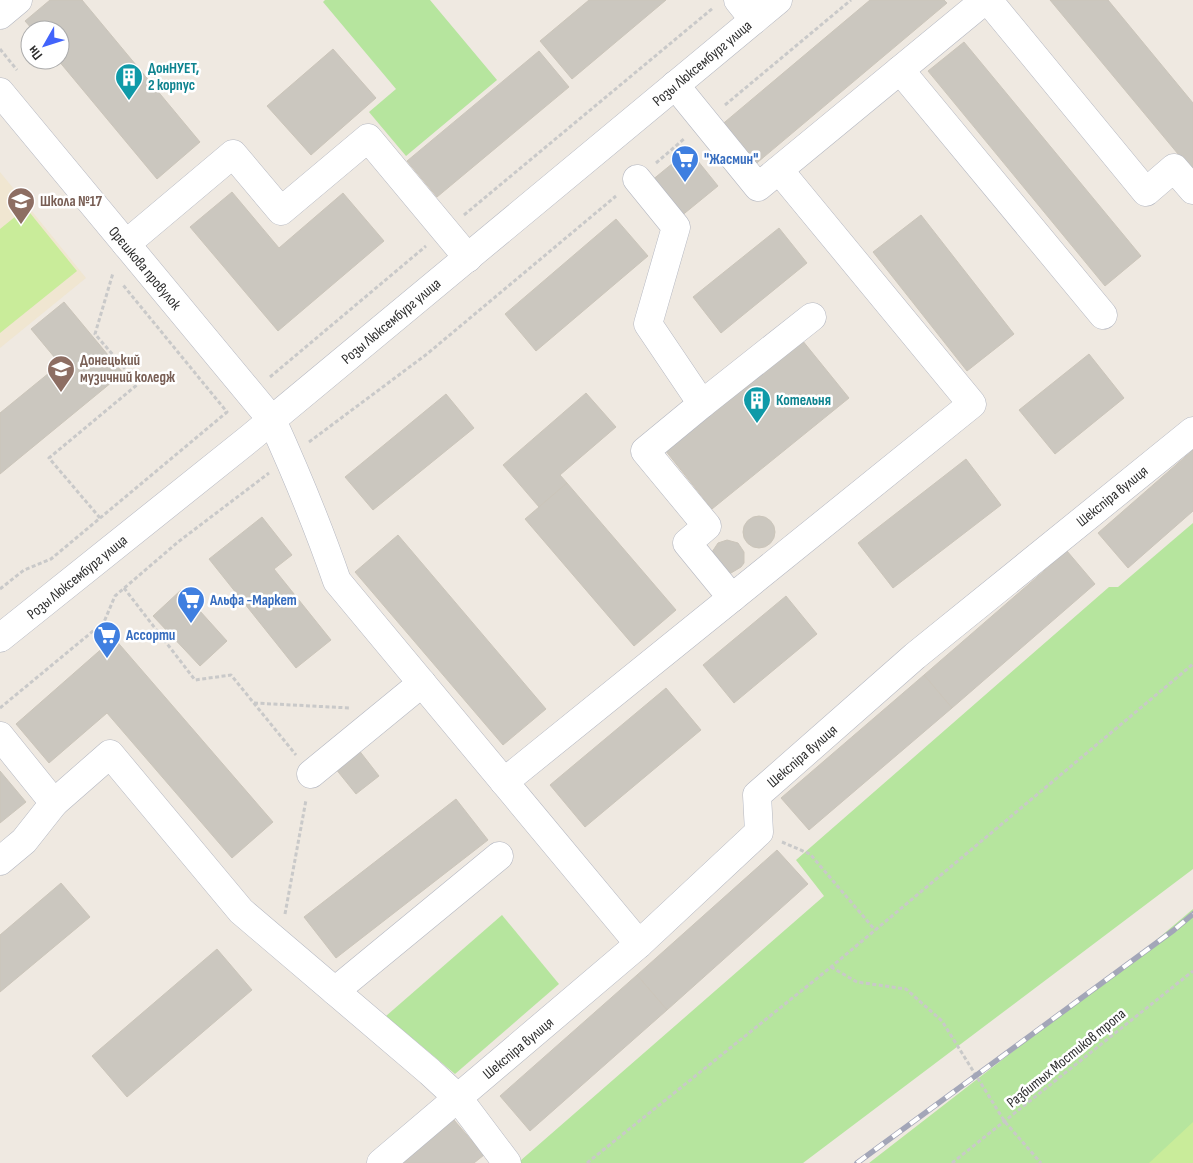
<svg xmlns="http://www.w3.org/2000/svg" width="1193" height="1163" font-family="'Sofia Sans Condensed',sans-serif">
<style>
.education{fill:#f0e6d1}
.green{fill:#b6e59e}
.pitch{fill:#c9ec9a}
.building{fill:#cbc7bf;stroke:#cbc5ba}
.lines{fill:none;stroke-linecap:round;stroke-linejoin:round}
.minor-casing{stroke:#b4b7c1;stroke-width:29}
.path{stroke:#c9c9c9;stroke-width:3;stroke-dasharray:4 2.5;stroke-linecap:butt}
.minor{stroke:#fff;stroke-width:28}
.rail-casing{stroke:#a3a6b8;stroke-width:5.5}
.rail{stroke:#fff;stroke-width:4;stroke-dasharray:11;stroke-linecap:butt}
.labels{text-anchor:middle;stroke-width:5;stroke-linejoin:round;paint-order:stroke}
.street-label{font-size:15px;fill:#2e2e2e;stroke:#fff}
.culture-label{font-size:15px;font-weight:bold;fill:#0d838f;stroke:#fff;text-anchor:start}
.shop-label{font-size:15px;font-weight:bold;fill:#366cbe;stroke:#fff;text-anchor:start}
.education-label{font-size:15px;font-weight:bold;fill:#785e54;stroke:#fff;text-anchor:start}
</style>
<rect width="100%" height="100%" fill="#efe9e1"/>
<!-- education -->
<path class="education" d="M0 172 86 278 0 348Z"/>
<!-- green -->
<g class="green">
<path d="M325 0H430L497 80 406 156 369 112 396 89 323 2Z"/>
<path d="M1193 523V869L803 1163H521L520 1161 824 896 796 860 1109 587H1118Z"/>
<path d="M1193 909V1163H869L1154 942Z"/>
<path d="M502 915 559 984 455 1074 386 1016Z"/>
</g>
<!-- pitch -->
<g class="pitch">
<path d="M26 208 77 271 0 333V229Z"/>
<path d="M1193 1122V1163H1149Z"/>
</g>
<!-- building -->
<g class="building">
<path d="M50 0H82L200 142 157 179 58 60H60V30H33L25 21Z"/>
<path d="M589 0H666L572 79 540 41Z"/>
<path d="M870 0H944L947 3 752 167 719 127Z"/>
<path d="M1050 0H1108L1193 103V172Z"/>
<path d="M964 42 1141 256 1105 286 928 71Z"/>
<path d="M333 49 376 98 311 155 267 106Z"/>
<path d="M539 51 569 87 437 197 407 161Z"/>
<path d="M689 150 718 186 680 217 651 181Z"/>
<path d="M232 192 279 248 343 193 384 241 278 331 190 227Z"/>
<path d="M921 215 1014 334 967 371 873 252Z"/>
<path d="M616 219 648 256 536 351 505 314Z"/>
<path d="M779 228 807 263 721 333 693 297Z"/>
<path d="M64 302 123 373 0 474V413L60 364 31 329Z"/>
<path d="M802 340 849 398 712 509 665 450Z"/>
<path d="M1089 354 1124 398 1055 454 1019 410Z"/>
<path d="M586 393 616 427 560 475 567 483 539 507 503 465Z"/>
<path d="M446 394 474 428 373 510 345 477Z"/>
<path d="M1193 450V511L1128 568 1098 533Z"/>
<path d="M966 459 1001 505 893 588 858 543Z"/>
<path d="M567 483 676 610 634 646 525 519Z"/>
<circle cx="759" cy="532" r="16"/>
<path d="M262 517 292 555 274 569 331 640 296 668 209 559Z"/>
<path d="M398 535 546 709 503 745 355 572Z"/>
<path d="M727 540 738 543 744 552V563L741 567 731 573 725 572 712 552 718 543Z"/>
<path d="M1067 551 1095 584 952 708 924 675Z"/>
<path d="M181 590 227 641 200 666 153 616Z"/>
<path d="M786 596 817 634 734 703 703 665Z"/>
<path d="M114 638 273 822 232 858 107 713 49 763 16 724Z"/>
<path d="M924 675 952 708 809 830 781 798Z"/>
<path d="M666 688 701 730 585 827 550 785Z"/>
<path d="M358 749 379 776 356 794 335 768Z"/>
<path d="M0 771 26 802 0 823Z"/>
<path d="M456 799 488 840 336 958 304 917Z"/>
<path d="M777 850 808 884 667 1010 637 975Z"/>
<path d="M61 883 90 917 0 992V935Z"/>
<path d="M217 949 252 990 127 1097 92 1056Z"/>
<path d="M637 975 667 1010 530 1131 500 1096Z"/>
<path d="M454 1120 484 1155 474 1163H402Z"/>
</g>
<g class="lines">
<!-- minor casing -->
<g class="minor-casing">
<g id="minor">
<path d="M738 0 754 20"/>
<path d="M988 0 1146 192 1174 168 1193 190"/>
<path d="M0 15 18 0"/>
<path d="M900 70 1103 315"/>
<path d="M675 85 758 187 985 0"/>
<path d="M0 92 272 420C296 473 318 526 337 581L639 944"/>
<path d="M637 179 676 227 648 324 702 404 812 317"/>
<path d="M126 244 233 154 281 211 368 138 468 258"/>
<path d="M702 404 645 451 707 526 687 543 732 598"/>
<path d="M0 638 250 438 778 0"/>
<path d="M0 736 54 803 110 754 241 911 430 1072 458 1098 507 1163"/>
<path d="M311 774 422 683"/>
<path d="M504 782 972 404 779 170"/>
<path d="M0 861 24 841 54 803"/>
<path d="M335 991 499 856"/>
<path d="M381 1163 639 944 759 832 757 795 915 656 1193 431"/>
</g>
</g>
<!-- path -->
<g class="path">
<path d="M0 49 17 70"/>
<path d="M725 105 851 0"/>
<path d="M656 163 685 138"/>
<path d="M464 215 713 8"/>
<path d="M270 377 426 246"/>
<path d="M309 442 427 354 616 196"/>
<path d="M100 518 49 458 138 384 95 334 113 273"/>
<path d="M124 588 195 680 231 675 296 755"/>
<path d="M0 589 24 570 51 559 227 412 123 285"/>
<path d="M254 703 350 708"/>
<path d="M0 708 104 622 115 596 178 542 269 473"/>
<path d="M782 842 810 854 875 930"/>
<path d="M285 914 306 800"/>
<path d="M831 967 857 982 906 989 942 1021 1005 1122 1041 1163"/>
<path d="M587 1163 831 967 1193 664"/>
<path d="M952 1163 1193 971"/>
</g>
<!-- minor -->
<use href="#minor" class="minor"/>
<!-- rail casing -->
<g class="rail-casing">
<path id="rail" d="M857 1163 1174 930 1193 914"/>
</g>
<!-- rail -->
<use href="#rail" class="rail"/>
</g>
<!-- icons -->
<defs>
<g id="building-pin" transform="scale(1.4375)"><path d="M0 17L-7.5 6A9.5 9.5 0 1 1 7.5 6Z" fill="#0f9aa8" stroke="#fff"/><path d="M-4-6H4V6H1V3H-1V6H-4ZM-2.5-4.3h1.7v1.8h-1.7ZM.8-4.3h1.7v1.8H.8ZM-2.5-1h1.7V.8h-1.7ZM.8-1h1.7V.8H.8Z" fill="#fff"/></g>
<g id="supermarket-pin" transform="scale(1.4375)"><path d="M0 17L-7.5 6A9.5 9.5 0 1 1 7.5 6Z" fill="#3f7fe0" stroke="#fff"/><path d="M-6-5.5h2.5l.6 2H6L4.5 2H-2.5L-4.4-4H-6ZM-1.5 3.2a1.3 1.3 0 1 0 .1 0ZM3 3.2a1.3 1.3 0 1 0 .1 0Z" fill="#fff"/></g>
<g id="school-pin" transform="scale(1.4375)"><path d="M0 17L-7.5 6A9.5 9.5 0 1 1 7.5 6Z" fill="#8d6e63" stroke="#fff"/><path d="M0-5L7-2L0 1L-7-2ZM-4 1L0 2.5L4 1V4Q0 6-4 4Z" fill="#fff"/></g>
<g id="university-pin" transform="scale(1.4375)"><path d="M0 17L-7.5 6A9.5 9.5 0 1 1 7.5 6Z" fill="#8d6e63" stroke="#fff"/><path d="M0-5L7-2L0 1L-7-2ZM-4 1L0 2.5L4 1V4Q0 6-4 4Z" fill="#fff"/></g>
</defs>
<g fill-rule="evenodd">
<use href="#building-pin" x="129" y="77"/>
<use href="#supermarket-pin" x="685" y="159"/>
<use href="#school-pin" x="21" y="201"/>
<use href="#university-pin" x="61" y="369"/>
<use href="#building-pin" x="757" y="400"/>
<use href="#supermarket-pin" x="191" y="600"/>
<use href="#supermarket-pin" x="107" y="635"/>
</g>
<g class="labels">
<!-- street labels -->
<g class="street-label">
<text transform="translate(702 63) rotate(-40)" y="5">Розы Люксембург улица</text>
<text transform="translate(145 268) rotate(50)" y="5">Орєшкова провулок</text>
<text transform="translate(391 321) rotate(-40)" y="5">Розы Люксембург улица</text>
<text transform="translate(1112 496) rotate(-39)" y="5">Шекспіра вулиця</text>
<text transform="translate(77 577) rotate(-39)" y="5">Розы Люксембург улица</text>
<text transform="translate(802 756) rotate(-41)" y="5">Шекспіра вулиця</text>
<text transform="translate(518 1048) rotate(-40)" y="5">Шекспіра вулиця</text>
<text transform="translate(1066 1058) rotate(-39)" y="5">Разбитых Мостиков тропа</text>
</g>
<!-- culture labels -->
<g class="culture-label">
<text x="148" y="73">ДонНУЕТ,<tspan x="148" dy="17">2 корпус</tspan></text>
<text x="776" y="405">Котельня</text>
</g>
<!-- shop labels -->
<g class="shop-label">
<text x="704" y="164">"Жасмин"</text>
<text x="210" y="605">Альфа -Маркет</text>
<text x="126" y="640">Ассорти</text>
</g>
<!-- education labels -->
<g class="education-label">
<text x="40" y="206">Школа №17</text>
<text x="80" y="365">Донецький<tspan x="80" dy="17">музичний коледж</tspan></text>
</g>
</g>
<!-- north arrow -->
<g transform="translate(45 45) rotate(231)"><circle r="24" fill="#ffffff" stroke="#ababab"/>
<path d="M0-4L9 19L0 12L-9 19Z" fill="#4264fb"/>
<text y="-8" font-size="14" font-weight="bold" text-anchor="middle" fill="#2e2e2e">Пн</text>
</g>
</svg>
